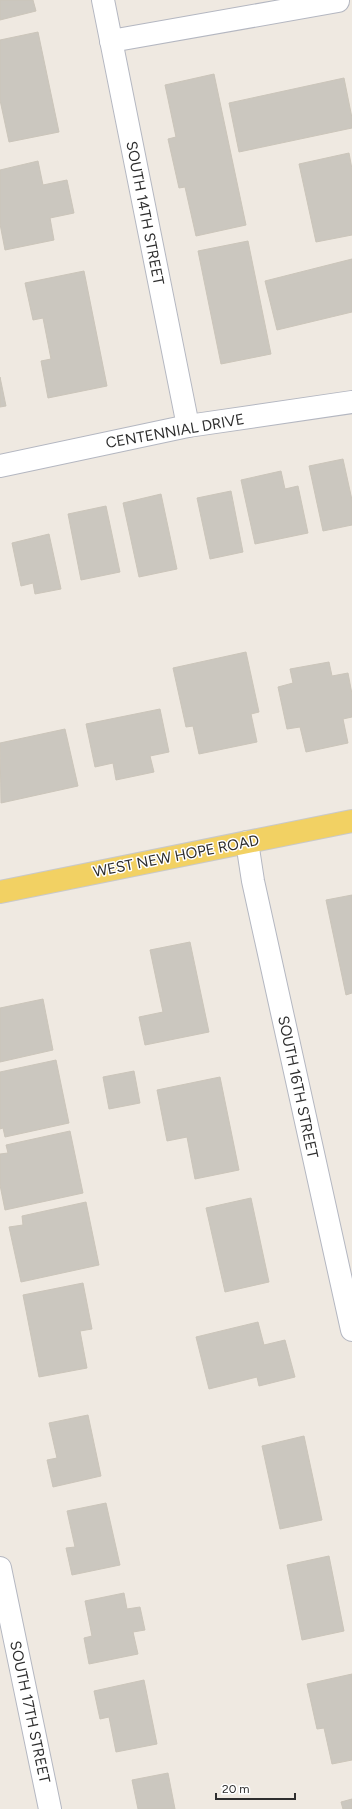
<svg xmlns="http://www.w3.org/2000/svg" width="352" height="1809" font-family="Figtree,sans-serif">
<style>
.building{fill:#cbc7bf;stroke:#cbc5ba}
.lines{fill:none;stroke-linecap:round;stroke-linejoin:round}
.minor-casing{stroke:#b4b7c1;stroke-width:24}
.major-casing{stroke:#c9c9c9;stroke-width:24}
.minor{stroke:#fff;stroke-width:22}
.major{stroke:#f2d163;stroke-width:22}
.labels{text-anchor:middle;stroke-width:3;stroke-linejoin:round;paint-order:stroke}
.street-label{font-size:15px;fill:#2e2e2e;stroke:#fff}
</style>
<rect width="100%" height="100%" fill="#efe9e1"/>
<!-- building -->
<g class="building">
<path d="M0 0H33L36 11 0 20Z"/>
<path d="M38 32 59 132 9 142 0 100V40Z"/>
<path d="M214 74 246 225 196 236 185 187 179 188 168 139 176 137 165 85Z"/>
<path d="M344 78 352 118V128L239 152 229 103Z"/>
<path d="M349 153 352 169V235L316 242 299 164Z"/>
<path d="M38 161 43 185 67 180 74 213 50 218 54 240 5 250 0 224V170Z"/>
<path d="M248 241 271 354 221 364 198 251Z"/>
<path d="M352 259V312L277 330 265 281Z"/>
<path d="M84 271 107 386 48 398 41 361 51 359 43 318 33 320 25 283Z"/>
<path d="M0 377 6 406 0 407Z"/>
<path d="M343 459 352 500V525L323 531 309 466Z"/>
<path d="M281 471 285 489 298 486 308 533 255 544 241 480Z"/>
<path d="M231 491 243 552 210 559 197 498Z"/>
<path d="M161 494 177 569 139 577 123 503Z"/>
<path d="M106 506 120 572 81 580 68 514Z"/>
<path d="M49 534 61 589 35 594 33 583 21 586 12 543Z"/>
<path d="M246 652 259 712 251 714 257 742 199 754 193 726 186 727 173 668Z"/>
<path d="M329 662 332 676 348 673 352 694V717L343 719 348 743 306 752 300 727 287 729 278 687 293 683 290 669Z"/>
<path d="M160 709 169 752 150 756 154 772 116 780 113 763 95 767 86 724Z"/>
<path d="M65 729 78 786 1 803 0 743Z"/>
<path d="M352 895V993L346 995 326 900Z"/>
<path d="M190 942 209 1032 145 1045 139 1017 163 1012 150 950Z"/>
<path d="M43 999 53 1050 0 1062V1008Z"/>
<path d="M56 1060 69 1123 5 1137 3 1128 0 1129V1072Z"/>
<path d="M134 1071 140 1103 109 1109 103 1077Z"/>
<path d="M220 1077 239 1170 195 1179 187 1137 167 1141 157 1090Z"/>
<path d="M70 1131 83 1193 5 1210 0 1185V1154L8 1153 6 1145Z"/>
<path d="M251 1198 269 1282 225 1292 206 1208Z"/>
<path d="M86 1202 99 1265 21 1282 9 1227 23 1225 22 1216Z"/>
<path d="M83 1283 92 1329 80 1331 87 1368 39 1377 23 1295Z"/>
<path d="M258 1322 264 1345 285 1340 295 1377 259 1386 257 1377 209 1389 196 1337Z"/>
<path d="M88 1415 101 1476 53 1487 47 1460 57 1458 49 1423Z"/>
<path d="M304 1436 322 1520 280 1529 262 1446Z"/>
<path d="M106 1503 120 1565 72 1575 66 1548 75 1547 67 1511Z"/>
<path d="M329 1556 344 1631 302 1640 287 1565Z"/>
<path d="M124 1593 127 1609 140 1607 145 1630 133 1632 138 1654 89 1664 84 1638 92 1636 85 1601Z"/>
<path d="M352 1674V1760L332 1764 324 1728 317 1729 307 1684Z"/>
<path d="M144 1680 157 1744 116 1752 109 1717 100 1719 94 1691Z"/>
<path d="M168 1773 175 1809H138L132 1780Z"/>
<path d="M352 1799V1809H343L341 1802Z"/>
</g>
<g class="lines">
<!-- minor casing -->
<g class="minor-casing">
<g id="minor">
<path d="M103 0 188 426"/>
<path d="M111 41 338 1"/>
<path d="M0 466 188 426 352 402"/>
<path d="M247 842 253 881 352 1330"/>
<path d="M0 1568 50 1809"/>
</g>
</g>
<!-- major casing -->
<g class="major-casing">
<path id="major" d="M0 892 352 821"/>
</g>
<!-- minor -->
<use href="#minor" class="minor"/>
<!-- major -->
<use href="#major" class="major"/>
</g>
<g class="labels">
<!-- street labels -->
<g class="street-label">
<text transform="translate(145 213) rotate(79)" y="5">SOUTH 14TH STREET</text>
<text transform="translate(175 431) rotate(-10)" y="5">CENTENNIAL DRIVE</text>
<text transform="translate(176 856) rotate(-11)" y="5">WEST NEW HOPE ROAD</text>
<text transform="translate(298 1087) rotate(78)" y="5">SOUTH 16TH STREET</text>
<text transform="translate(30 1712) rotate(78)" y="5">SOUTH 17TH STREET</text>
</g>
</g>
<!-- scale -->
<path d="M216 1793v6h79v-6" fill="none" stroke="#2e2e2e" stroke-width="2"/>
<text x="222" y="1793" font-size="12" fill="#2e2e2e" stroke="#ffffff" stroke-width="3" paint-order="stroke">20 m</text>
</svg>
